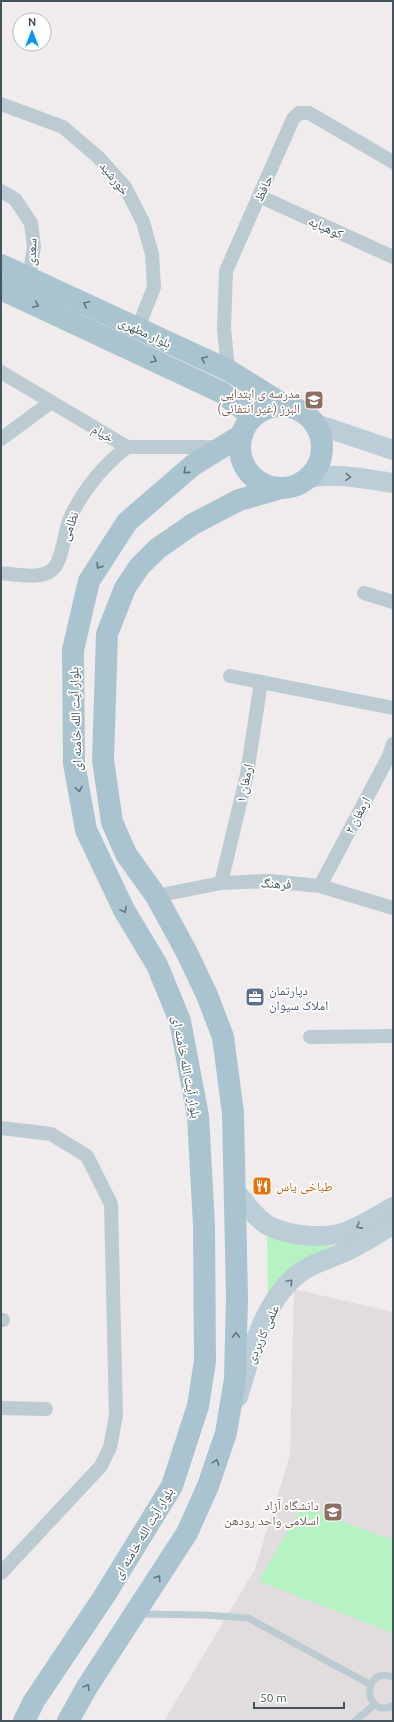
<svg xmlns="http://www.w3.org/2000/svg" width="394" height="1722" font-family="Ubuntu,'Noto Naskh Arabic',sans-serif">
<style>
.education{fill:#e1dddf}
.green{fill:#b6f3c3}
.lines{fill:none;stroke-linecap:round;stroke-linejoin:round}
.lane{stroke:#bbcbd1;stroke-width:7}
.street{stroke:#bbcbd1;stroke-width:14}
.secondary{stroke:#bbcdd6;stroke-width:20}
.primary{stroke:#a9c3cf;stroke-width:22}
.oneway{stroke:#62757e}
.oneway2{stroke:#677881}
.labels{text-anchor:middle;stroke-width:3.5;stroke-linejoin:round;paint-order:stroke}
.street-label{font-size:13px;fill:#43545c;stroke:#fff}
.education-label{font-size:13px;fill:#785e54;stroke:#fff;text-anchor:end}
.service-label{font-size:13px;fill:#4e5e75;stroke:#fff;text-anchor:start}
.food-label{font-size:13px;fill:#c56008;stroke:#fff;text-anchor:start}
</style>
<rect width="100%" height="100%" fill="#f0eced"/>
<!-- education -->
<path class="education" d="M294 1289 393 1312V1721H164L255 1569 290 1455Z"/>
<!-- green -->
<g class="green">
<path d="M267 1235 296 1245 333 1246 268 1294Z"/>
<path d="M303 1506 389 1539 393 1534V1633L258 1581Z"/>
</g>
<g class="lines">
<!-- lane -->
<g class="lane">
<path d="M139 1614 203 1615 248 1618 371 1685"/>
<path d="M393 1677C361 1665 363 1719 393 1706"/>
<path d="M355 1721 375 1704"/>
</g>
<!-- street -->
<g class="street">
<path d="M1 104 63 127 98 157 125 187 143 222 152 254 154 287 138 328"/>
<path d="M1 191 15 199 31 223 34 247 29 278"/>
<path d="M259 196 393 257"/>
<path d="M228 370 224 328 226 271 293 119 299 113H309L393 162"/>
<path d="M1 372 127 447H219"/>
<path d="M1 439 51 402"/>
<path d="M1 573C15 574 40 580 52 570 63 561 64 532 70 518 83 490 103 466 127 447"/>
<path d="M364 593 393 602"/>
<path d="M230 676 393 708"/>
<path d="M221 883 247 774 261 682"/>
<path d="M320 886 389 756 393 744"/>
<path d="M156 896 221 883 269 881 320 886 393 908"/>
<path d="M310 1037 393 1036"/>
<path d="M1 1128 51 1134 87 1156 111 1204 116 1416 110 1447 101 1466 1 1573"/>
<path d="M1 1320H3"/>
<path d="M1 1408 46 1409"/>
</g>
<!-- secondary -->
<g class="secondary">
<path d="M316 424 393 450"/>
<path d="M309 478C336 472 367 479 393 483"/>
<path d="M235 1191C245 1202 256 1219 269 1226 291 1237 328 1240 350 1230 365 1224 379 1215 393 1207"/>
<path d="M238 1397C251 1355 263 1299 301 1272 313 1263 327 1260 340 1254 358 1247 376 1234 393 1225"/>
</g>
<!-- primary -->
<g class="primary">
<path d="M1 265 228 370 286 406"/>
<path d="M1 289 221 392 253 417"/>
<circle cx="281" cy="447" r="41"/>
<path d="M24 1721 34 1701 105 1595 172 1486 198 1406 205 1361 204 1225 198 1116 180 1021 157 965 124 910 86 830 74 763 73 650 89 581 127 522 193 465 242 435"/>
<path d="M68 1721 87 1687 187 1533 208 1486 226 1433 235 1379 237 1297 233 1113 223 1037 207 995 186 951 156 896 126 854 112 822 103 760 107 634 125 588 139 567 157 549 193 524 239 500 278 489"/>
</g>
</g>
<!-- one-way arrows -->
<defs><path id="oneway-chevron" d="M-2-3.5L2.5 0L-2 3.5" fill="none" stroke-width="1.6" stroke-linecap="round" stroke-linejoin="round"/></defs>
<g class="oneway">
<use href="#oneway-chevron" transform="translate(86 304) rotate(-155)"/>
<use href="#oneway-chevron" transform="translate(36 305) rotate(25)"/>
<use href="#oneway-chevron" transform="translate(204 359) rotate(-155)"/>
<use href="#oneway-chevron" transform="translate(154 360) rotate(25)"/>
<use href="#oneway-chevron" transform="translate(186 471) rotate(139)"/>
<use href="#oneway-chevron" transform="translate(99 566) rotate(122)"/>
<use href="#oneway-chevron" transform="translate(79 789) rotate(80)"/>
<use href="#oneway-chevron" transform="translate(124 910) rotate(62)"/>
<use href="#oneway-chevron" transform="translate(236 1335) rotate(-89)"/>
<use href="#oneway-chevron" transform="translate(216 1462) rotate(-72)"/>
<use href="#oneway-chevron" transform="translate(158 1578) rotate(-57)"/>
<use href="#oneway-chevron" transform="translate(87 1687) rotate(-59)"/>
</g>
<g class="oneway2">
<use href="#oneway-chevron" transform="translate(348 477) rotate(2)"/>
<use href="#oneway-chevron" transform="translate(359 1226) rotate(151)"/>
<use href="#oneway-chevron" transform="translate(290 1282) rotate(-45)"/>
</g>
<!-- icons -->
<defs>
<g id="school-square" transform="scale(1)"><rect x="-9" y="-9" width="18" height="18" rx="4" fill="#8d6e63" stroke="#fff"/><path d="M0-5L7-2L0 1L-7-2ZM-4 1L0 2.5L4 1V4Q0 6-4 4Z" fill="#fff"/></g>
<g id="office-square" transform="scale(1)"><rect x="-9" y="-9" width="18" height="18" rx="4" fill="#5c6f8a" stroke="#fff"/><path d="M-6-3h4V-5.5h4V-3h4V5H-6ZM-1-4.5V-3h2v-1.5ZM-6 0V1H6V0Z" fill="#fff"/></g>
<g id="restaurant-square" transform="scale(1)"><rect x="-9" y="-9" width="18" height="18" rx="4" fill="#e8710a" stroke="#fff"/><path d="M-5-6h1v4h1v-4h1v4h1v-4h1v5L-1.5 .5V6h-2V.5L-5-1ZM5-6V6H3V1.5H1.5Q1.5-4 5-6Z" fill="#fff"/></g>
<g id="university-square" transform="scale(1)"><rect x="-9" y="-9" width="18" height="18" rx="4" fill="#8d6e63" stroke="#fff"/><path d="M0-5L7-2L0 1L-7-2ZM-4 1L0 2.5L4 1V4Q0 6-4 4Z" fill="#fff"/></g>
</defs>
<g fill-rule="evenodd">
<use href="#school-square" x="314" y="400"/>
<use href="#office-square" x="255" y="997"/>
<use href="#restaurant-square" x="262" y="1186"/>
<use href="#university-square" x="333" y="1512"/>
</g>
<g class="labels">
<!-- street labels -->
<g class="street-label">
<text transform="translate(115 178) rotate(51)" y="5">خورشید</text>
<text transform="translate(263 188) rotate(-66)" y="5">حافظ</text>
<text transform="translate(326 227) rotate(24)" y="5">کوهپایه</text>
<text transform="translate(31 252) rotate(-87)" y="5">سعدی</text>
<text transform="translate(145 332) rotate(25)" y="5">بلوار مطهری</text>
<text transform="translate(103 433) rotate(30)" y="5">خیام</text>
<text transform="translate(69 526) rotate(-70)" y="5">نظامی</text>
<text transform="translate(75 719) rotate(-92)" y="5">بلوار آیت الله خامنه ای</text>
<text transform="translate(244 783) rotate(-78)" y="5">ارمغان ۱</text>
<text transform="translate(357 815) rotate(-62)" y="5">ارمغان ۲</text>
<text transform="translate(276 883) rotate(3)" y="5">فرهنگ</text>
<text transform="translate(187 1067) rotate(79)" y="5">بلوار آیت الله خامنه ای</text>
<text transform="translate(262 1334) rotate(-66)" y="5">علمی کاربردی</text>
<text transform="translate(143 1533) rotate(-59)" y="5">بلوار آیت الله خامنه ای</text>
</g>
<!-- education labels -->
<g class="education-label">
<text x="300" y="398">مدرسه ی ابتدایی<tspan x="300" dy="15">(غیر انتفائی) البرز</tspan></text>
<text x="319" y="1510">دانشگاه آزاد<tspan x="319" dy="15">اسلامی واحد رودهن</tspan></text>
</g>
<!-- service labels -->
<g class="service-label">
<text x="269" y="995">دپارتمان<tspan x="269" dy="15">املاک سیوان</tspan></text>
</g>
<!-- food labels -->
<g class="food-label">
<text x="276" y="1191">طباخی یاس</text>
</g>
</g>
<!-- border -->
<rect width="394" height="1722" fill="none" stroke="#43545c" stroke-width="4"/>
<!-- north arrow -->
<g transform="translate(32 32)"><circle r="19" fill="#ffffff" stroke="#b4bbbe"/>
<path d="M0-3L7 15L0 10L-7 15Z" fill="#0894ef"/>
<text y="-6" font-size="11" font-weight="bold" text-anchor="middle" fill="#43545c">N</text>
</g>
<!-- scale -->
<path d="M254 1702v6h90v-6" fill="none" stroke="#43545c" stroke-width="2"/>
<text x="260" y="1702" font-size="12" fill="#43545c" stroke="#ffffff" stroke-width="3" paint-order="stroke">50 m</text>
</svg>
